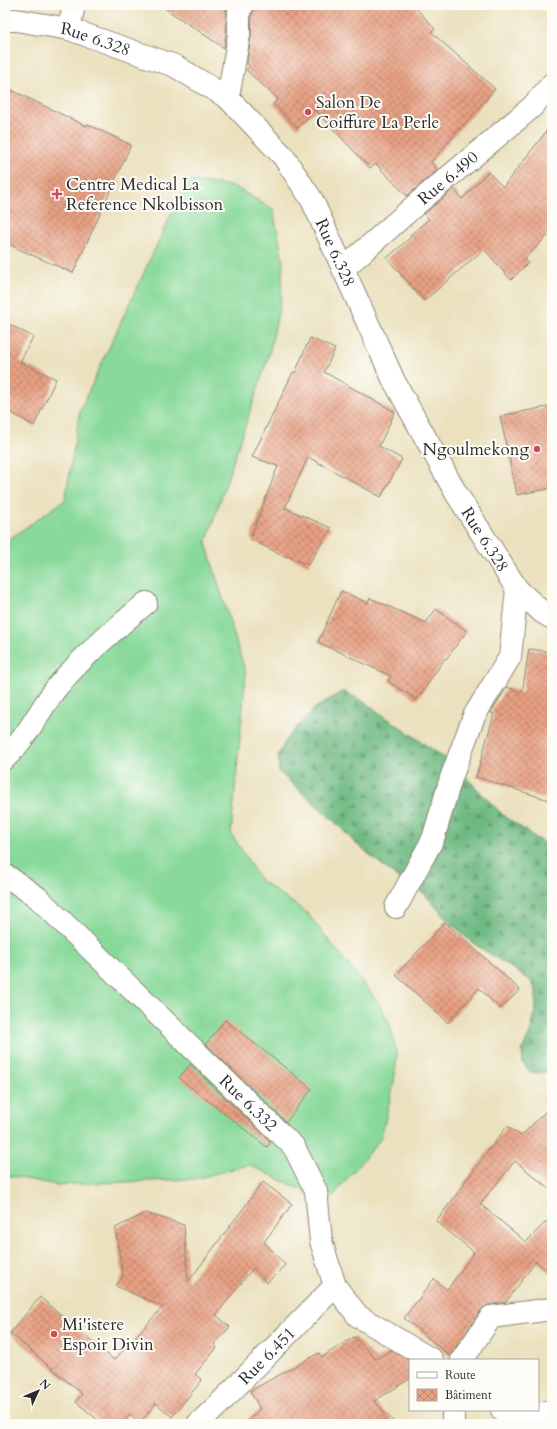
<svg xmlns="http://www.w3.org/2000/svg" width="557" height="1429" font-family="Cardo,serif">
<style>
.grass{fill:#88d99a;stroke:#5a8262}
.forest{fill:url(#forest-firs);stroke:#4c7256}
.building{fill:url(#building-cross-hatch)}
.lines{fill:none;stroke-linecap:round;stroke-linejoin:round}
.minor-casing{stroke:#8b8674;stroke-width:24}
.minor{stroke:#fff;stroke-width:22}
.poi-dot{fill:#d1495b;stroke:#fdfcf7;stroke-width:1.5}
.labels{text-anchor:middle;stroke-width:4;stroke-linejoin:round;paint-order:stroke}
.street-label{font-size:17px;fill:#2b2b2b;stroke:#fdfcf7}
.poi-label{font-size:17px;fill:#2b2b2b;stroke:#fdfcf7;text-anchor:start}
</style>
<defs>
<pattern id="forest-firs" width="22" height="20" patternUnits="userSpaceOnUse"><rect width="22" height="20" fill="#6eb982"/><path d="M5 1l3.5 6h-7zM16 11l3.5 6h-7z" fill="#5b976b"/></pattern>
<pattern id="building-cross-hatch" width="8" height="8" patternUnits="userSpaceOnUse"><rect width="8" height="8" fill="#e8a083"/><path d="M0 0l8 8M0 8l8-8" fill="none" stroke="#bc836b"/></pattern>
</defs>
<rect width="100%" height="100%" fill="#fdfcf7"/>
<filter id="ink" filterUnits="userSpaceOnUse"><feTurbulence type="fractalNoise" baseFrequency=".025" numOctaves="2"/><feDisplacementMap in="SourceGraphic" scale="8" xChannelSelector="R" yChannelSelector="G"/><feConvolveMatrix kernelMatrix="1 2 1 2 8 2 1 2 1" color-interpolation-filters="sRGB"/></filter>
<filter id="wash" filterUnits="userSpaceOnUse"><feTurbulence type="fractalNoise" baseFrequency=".012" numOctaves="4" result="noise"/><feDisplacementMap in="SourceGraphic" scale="16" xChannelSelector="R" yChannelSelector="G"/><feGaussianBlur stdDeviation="0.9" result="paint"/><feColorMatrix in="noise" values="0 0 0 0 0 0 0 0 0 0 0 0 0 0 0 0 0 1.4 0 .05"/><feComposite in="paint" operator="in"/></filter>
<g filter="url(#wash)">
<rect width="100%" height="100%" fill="#ebe1be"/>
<!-- grass -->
<path class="grass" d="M187 180 233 186 273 209 283 260 281 299 269 355 206 543 246 674 231 833 260 880 306 912 379 1003 391 1027 397 1056 394 1083 381 1138 328 1202 249 1165 195 1179 57 1185 5 1175V542L65 500 80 410Z"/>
<!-- forest -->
<path class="forest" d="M343 691 364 702 452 763 503 815 552 849V1071L540 1073 530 1072 523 1063 522 1051 531 1030 536 1006V991L531 981 470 941 447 920 424 893 404 883 354 842 334 821 279 772 278 755 288 737 315 708Z"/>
<g id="blocks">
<!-- building -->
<g class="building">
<path d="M160 5H228L226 9V34L224 48Z"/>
<path d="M255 5H413L435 29 431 32 495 89 431 162 437 170 407 196 376 164 370 168 315 110 297 128 273 104 278 99 246 70 250 66 247 64 251 37 252 14 255 9Z"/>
<path d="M5 87 86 126 87 124 131 145 73 273 5 243Z"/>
<path d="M552 124V231L525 258 528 263 511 280 484 249 424 301 387 258 411 237 410 235 429 219 424 214 454 189 462 199 488 172 503 187Z"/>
<path d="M5 322 33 337 20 362 56 379 34 426 5 409Z"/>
<path d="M310 338 335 349 324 372 395 412 379 446 402 459 381 497 308 457 285 508 331 528 308 565 287 556 286 557 250 539 278 466 252 457 293 372 295 373Z"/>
<path d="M552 406V488L517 495 500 416Z"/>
<path d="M341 591 368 603 370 598 426 623 436 609 467 631 446 659 445 658 417 700 388 681 391 676 318 642Z"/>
<path d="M529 649 552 652V801L476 777 494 714 491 713V712L507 687 522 693Z"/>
<path d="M445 922 520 990 500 1009 479 988 448 1023 396 975Z"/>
<path d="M225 1020 312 1089 286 1122 206 1044Z"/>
<path d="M190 1064 271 1142 267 1147 179 1078Z"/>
<path d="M552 1105V1191L515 1161 480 1204 526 1242 552 1216V1276L536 1261 506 1302 489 1305 481 1310 450 1356 404 1318 434 1279 447 1290 474 1252 436 1221 464 1185 463 1184 507 1126 521 1136Z"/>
<path d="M263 1182 292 1204 264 1242 285 1265 267 1283 253 1268 216 1315 230 1327 214 1344 217 1348 195 1374 202 1380 172 1417 156 1403 140 1423 130 1414 122 1424H103L76 1402 82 1394 10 1333 40 1297 114 1360 163 1307 116 1286 123 1276 115 1228 146 1213 184 1225 188 1282Z"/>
<path d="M354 1337 376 1359 391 1350 410 1361V1379L374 1401 396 1424H243L260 1409 250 1391 319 1353 322 1357Z"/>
</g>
</g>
</g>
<g filter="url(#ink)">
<use href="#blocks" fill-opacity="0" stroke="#8b8674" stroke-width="1"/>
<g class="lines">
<!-- minor casing -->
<g class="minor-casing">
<g id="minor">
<path id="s1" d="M5 20H16L69 29 175 66 228 98 283 156 312 200 394 381 456 493 517 589 542 612 552 618"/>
<path d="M69 29 74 5"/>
<path d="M228 98 239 35V9L243 5"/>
<path id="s2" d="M343 269 420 201 532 107 552 84"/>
<path d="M5 758C27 738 39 710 57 687 84 655 114 630 146 603"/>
<path id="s3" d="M5 875 37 897 294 1147 316 1191 321 1241 335 1286 358 1316 432 1360"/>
<path d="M396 907 433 839 451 778 474 716 510 657 517 589"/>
<path d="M462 1360 491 1317 552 1309"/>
<path d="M502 1410 517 1422 552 1410"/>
<path id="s4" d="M198 1424 216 1407 335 1286"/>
<path d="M453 1424V1410"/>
</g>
</g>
<!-- minor -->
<use href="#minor" class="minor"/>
</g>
</g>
<!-- markers -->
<g class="poi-dot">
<circle cx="308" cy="112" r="4"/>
<path d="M55 188h4v4h4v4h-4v4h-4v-4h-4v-4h4z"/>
<circle cx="537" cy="449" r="4"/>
<circle cx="54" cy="1334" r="4"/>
</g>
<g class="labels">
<!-- street labels -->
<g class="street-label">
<text dy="6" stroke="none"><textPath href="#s1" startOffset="93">Rue 6.328</textPath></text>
<text dy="6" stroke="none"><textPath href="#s2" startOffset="139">Rue 6.490</textPath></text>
<text dy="6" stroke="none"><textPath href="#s1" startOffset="429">Rue 6.328</textPath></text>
<text dy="6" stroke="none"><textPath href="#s1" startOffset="753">Rue 6.328</textPath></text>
<text dy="6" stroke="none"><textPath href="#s3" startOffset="334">Rue 6.332</textPath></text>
<text dy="6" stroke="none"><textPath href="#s4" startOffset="97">Rue 6.451</textPath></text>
</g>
<!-- poi labels -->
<g class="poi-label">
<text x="316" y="108">Salon De<tspan x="316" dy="20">Coiffure La Perle</tspan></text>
<text x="66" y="190">Centre Medical La<tspan x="66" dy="20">Reference Nkolbisson</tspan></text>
<text x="529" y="455" text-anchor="end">Ngoulmekong</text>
<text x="62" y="1330">Mi'istere<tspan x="62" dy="20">Espoir Divin</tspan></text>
</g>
</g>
<!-- margin -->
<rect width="557" height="1429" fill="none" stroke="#fdfcf7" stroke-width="20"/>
<!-- legend -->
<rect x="409" y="1359" width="130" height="52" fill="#fdfcf7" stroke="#a9a8a5"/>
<rect x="417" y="1372" width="20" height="6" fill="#ffffff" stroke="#a9a8a5"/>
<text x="445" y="1379" font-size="12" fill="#2b2b2b">Route</text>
<rect x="417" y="1389" width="20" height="12" fill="url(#building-cross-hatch)" stroke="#a9a8a5"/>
<text x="445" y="1399" font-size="12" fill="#2b2b2b">Bâtiment</text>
<!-- north arrow -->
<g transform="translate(38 1391) rotate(46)" stroke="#fdfcf7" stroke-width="3" paint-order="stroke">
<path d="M0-3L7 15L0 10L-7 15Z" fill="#2b2b2b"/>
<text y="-6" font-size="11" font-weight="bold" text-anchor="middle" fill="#2b2b2b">N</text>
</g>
</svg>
